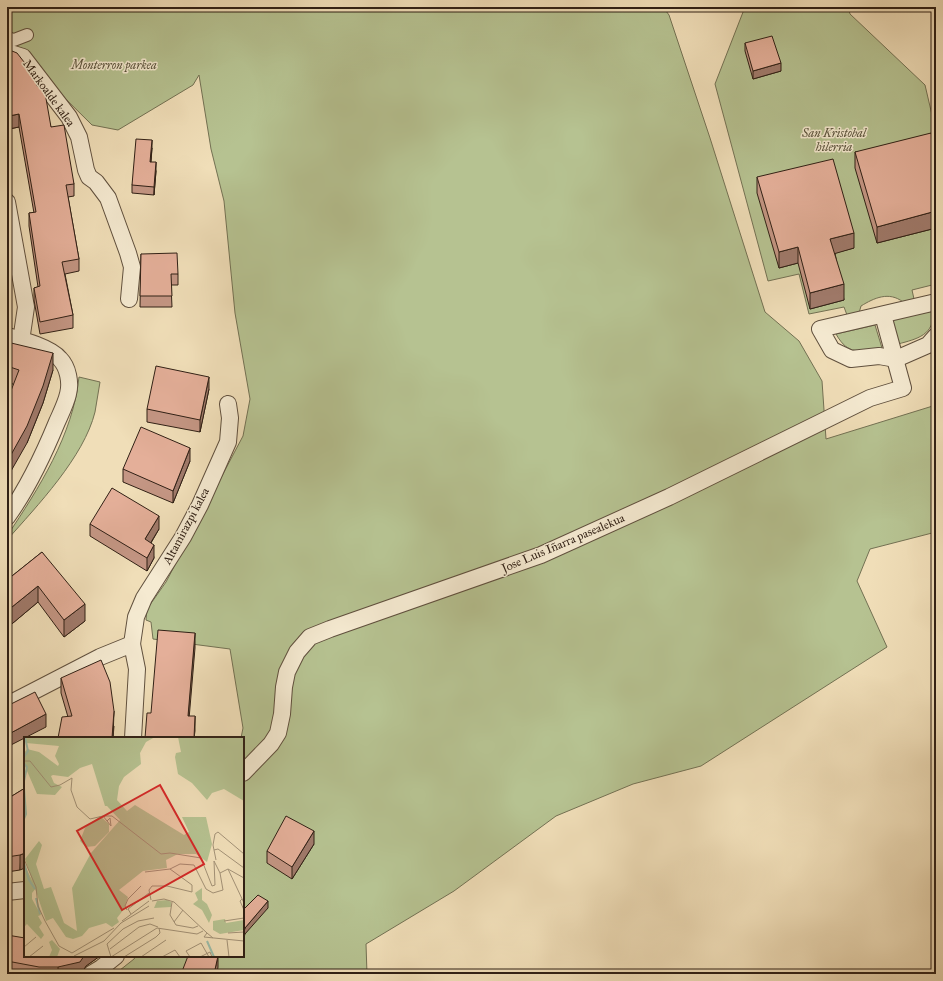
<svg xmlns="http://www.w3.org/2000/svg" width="943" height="981" font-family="'IM FELL Great Primer',serif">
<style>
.green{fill:#b6c291;stroke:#737153}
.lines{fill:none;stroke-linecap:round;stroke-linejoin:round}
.pedestrian-casing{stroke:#60503e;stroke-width:14}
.minor-casing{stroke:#60503e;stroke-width:18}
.pedestrian{stroke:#f5ead1;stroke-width:12}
.minor{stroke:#f5ead1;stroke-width:16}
.wall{fill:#c49684;stroke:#302015}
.shaded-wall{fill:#a07a6b;stroke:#302015}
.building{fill:#e4af99;stroke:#302015}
.labels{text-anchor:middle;stroke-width:3;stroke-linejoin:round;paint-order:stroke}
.park-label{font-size:12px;font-style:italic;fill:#58513a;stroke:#f5ead1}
.street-label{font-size:12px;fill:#302015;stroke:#f5ead1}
.inset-river{fill:none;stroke:#9bbdaa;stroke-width:2}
.inset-road{fill:none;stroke:#a39277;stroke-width:1}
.view{fill:#d62828;fill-opacity:0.15;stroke:#d62828;stroke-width:2}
.inset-edge{fill:none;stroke:#302015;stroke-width:2}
</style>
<rect width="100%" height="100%" fill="#f0deb8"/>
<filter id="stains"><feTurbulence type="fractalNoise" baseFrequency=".005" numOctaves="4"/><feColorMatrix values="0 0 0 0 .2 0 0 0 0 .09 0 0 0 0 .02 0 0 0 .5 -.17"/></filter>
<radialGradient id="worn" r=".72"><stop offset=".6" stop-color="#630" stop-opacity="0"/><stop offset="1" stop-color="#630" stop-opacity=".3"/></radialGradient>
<!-- green -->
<g class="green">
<path d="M7 7H663L669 15 710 138 765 312 799 341 822 381 826 439 936 405V532L870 549 857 581 887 647 701 766 633 784 556 816 454 891 366 944 367 974H115L134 959 136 956H243V738H241L243 728 230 649 153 639 151 622 146 620 147 609 166 582 243 436 250 399 235 313 224 201 211 149 199 75 193 85 118 130 92 125 7 41Z"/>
<path d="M745 7H848L850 14 925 85 932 115H936V284L912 290 914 299 903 302C889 291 874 298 861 306L859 313 847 315 844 307 809 314 799 274 768 281 715 84Z"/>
<path d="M933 311C935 335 917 339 898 344L892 319Z"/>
<path d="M875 325 882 348C859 350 849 357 836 334Z"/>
<path d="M79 377 100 382C98 392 97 402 95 412 84 457 37 506 7 540V536C39 488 73 435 79 377Z"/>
</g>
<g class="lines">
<!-- pedestrian casing -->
<g class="pedestrian-casing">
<path id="pedestrian" d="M7 38 14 40 27 35"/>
</g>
<!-- minor casing -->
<g class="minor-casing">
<g id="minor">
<path d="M7 52 23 57 69 117 79 137 86 170 89 177 96 182 108 198 128 253 132 267 129 299"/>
<path d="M7 202 26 307 21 341"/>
<path d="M936 302 820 329 832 350 851 359 879 356 896 359 928 345 936 336"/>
<path d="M7 336C22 340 50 347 60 359 68 367 71 383 68 394 66 403 61 413 57 422 43 456 28 488 7 517"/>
<path d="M132 644 136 617 144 598 183 537 200 505 228 442 230 418 228 404"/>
<path d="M7 705 100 657 132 644 137 669 133 738"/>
<path d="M243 773 271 744 278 733 282 714 284 687 287 672 297 652 310 637 330 629 541 555 669 497 870 398 903 388 883 315"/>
<path d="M7 892 25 890"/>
<path d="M91 974 101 968 116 956"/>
</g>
</g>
<!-- pedestrian -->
<use href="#pedestrian" class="pedestrian"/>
<!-- minor -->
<use href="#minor" class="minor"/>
</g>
<!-- wall -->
<g class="wall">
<path d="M745 43 781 71 753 79 745 51Z"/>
<path d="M7 49 37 86 51 127 74 184V196L68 197 79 259V271L65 274 73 315V328L40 334 34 300V288L38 287 29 226V213H34L19 127 9 129 7 120Z"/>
<path d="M152 148 151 162 156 171 154 195 132 193V185Z"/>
<path d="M936 150V228L877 243 855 168V152Z"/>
<path d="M757 177 854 248 835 253 844 300 810 309 798 263 779 268 757 193Z"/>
<path d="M141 254 178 274V285H171L172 307H140Z"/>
<path d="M7 283 9 294V306H7Z"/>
<path d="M7 342 53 370 43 403 27 443 13 384 7 382Z"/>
<path d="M209 389 200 432 147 422V409Z"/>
<path d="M190 461 173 503 123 482V469Z"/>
<path d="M90 524 159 529 151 543 154 558 147 571 90 536Z"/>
<path d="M42 552 85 621 64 637 38 602 7 628V580Z"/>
<path d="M61 678 114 726 113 738H58L68 717 61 693Z"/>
<path d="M25 788 20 870 7 872V797L12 796Z"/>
<path d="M936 791V808L932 802V794Z"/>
<path d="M314 844 292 879 267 863V851Z"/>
<path d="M7 935 25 956H100L86 966 81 974H7Z"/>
</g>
<!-- shaded-wall -->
<g class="shaded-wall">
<path d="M781 63V71L753 79V71Z"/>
<path d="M19 114V127L9 129V116Z"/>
<path d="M152 140V148L150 170V162Z"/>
<path d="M156 162V171L154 195V187Z"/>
<path d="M936 211V228L877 243V227Z"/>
<path d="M854 233V248L830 255V239Z"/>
<path d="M798 247V263L779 268V252Z"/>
<path d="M844 284V300L810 309V293Z"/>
<path d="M53 353V370L43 403 27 443 7 478V462Z"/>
<path d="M209 377V389L200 432V420Z"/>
<path d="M190 448V461L173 503V491Z"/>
<path d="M159 516V529L145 552V539Z"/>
<path d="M154 545V558L147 571V558Z"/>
<path d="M38 586V602L7 628V611Z"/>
<path d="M85 604V621L64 637V620Z"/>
<path d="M195 633V648L188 731V716Z"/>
<path d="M114 711 113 738H112Z"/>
<path d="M46 714V727L7 747V735Z"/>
<path d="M195 716V731L194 738Z"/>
<path d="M314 831V844L292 879V867Z"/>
<path d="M25 853V868L20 870V855Z"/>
<path d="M268 901V908L245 934 243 941V935L245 928Z"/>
<path d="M84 956H100L86 966 81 974H58V967Z"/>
<path d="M218 956V967L217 974H214Z"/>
</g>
<!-- building -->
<g class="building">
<path d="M772 36 781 63 753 71 745 43Z"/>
<path d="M7 49 17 53 35 76 37 86H43L44 87 51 127 64 125 74 184 66 185 79 259 62 262 73 315 40 322 34 288 40 286 29 213 36 212 19 114 9 116 7 107Z"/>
<path d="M931 133 936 150V211L877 227 855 152Z"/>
<path d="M136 139 152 140 150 162H156L154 187 132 185Z"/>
<path d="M833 159 854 233 830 239 844 284 810 293 798 247 779 252 757 177Z"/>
<path d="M177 253 178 274H171L172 296H140L141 254Z"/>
<path d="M7 283 9 294 7 295Z"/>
<path d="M7 342 53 353 43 386 27 426 7 462V401L19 370 7 366Z"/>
<path d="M156 366 209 377 200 420 147 409Z"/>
<path d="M141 427 190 448 173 491 123 469Z"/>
<path d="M112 488 159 516 145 539 154 545 147 558 90 524Z"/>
<path d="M42 552 85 604 64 620 38 586 7 611V580Z"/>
<path d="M158 630 195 633 188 716H195L194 738H145L147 713H151Z"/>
<path d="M101 660 110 682 114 711 112 738H58L62 717 72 716 61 678Z"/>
<path d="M35 692 46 714 7 735V706Z"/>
<path d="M25 788V853L20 855 7 857V797L12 796Z"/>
<path d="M936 791V799L932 794Z"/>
<path d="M286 816 314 831 292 867 267 851Z"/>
<path d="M258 895 268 901 245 928 243 935V910Z"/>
<path d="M7 935 25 938V956H84L80 962 58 967H39L7 961Z"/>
<path d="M188 956H218L214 974H181Z"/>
</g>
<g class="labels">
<!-- park labels -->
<g class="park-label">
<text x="114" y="69">Monterron parkea</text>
<text x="834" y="137">San Kristobal<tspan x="834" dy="14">hilerria</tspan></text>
</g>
<!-- street labels -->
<g class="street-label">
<text transform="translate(49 93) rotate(54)" y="4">Markoalde kalea</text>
<text transform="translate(186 526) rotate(-62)" y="4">Altamirazpi kalea</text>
<text transform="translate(563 543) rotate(-23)" y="4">Jose Luis Iñarra pasealekua</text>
</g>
</g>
<!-- overview -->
<g transform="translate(24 737)">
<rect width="220" height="220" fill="#f0deb8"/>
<path d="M0 0H131L122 5 116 16 117 27 100 40 95 49 93 63 103 74 111 68 160 98 165 95 158 80H182L188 107 183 125 172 117H154L142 123 143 131 119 134 95 153 104 160 100 172 93 181 95 185 88 190 82 186 65 191 58 199 49 202 42 200 29 181 22 184 1 122 15 104 18 108 12 127 20 152 27 150 40 186 53 194 48 151 67 116 96 83 83 69H81L68 27 56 31 44 40 29 38 27 39 30 46 38 50 31 58 13 57 0 27V16L3 12 15 15 34 29 35 27 31 19 35 9 2 6ZM154 0H220V64L200 52 188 56 183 63 168 46 154 37 151 20 152 16 157 15ZM76 79 85 87V95L71 109 62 110 56 104 61 91ZM0 127 12 151 8 156V162L17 178 14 179 18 186 15 190 20 198 17 202 3 187 0 190ZM178 151V163L183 167 188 178 185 186 178 173 169 167 174 163 171 156ZM143 163 147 165V170L130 171 133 164ZM201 182 202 186 220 183V193L196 197 189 193V184ZM28 203 36 212 33 220H25L28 213 25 205Z" fill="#b6c291"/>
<path class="inset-river" d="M0 20 4 14 1 0M0 26 3 30 0 44M0 51 2 77 0 82M0 126 5 143 11 152M12 161 16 177M183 204 190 220"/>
<path class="inset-road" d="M0 24H6L27 50 36 48 48 41 47 53 53 70 66 82 79 79M83 84 86 81 87 89 79 79H88L137 117 146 116 177 121 188 149 191 148 190 124 196 136M190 113 194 112 220 131M0 122 12 150 14 169 21 184 35 209 48 216M192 123 189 108 191 97 194 95 220 117M204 132 220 166M204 132 220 141M121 135 146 132M218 162 216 164 220 173M127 163 125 153 128 149H143L168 155V148L146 132 156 127 170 128 182 152 189 156 199 153 196 136 204 132M128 164 140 162 150 165 183 196M148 165 146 178 152 188 169 191 174 189M103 173 101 169 104 162 117 149M107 177 104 172 125 156M98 184 125 164M200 184 220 181M150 185 159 173M204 196 220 195M180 200 220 204M180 200 183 196 189 201M203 203 205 220M0 210 12 200M86 212 115 190 126 187 134 190M48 216 90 191M50 219 80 204 97 186 125 169M5 220 19 209M87 220 133 191 173 197 179 194M87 220 83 207 99 192 114 184 130 181M100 220 132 200 136 196 135 191M117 220 142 203M138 220 151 213 156 220M166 220 162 214 177 206 185 220M176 220 186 215 188 220"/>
<path class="view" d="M136 48 180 127 98 173 53 94Z"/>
<rect width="220" height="220" class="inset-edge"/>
</g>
<!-- margin -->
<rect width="943" height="981" fill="none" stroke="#f0deb8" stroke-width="24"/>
<rect x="8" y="8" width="927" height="965" fill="none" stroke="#302015" stroke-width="2"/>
<rect x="12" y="12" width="919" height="957" fill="none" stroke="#302015"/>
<rect width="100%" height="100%" filter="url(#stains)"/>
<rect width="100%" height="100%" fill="url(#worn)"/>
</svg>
